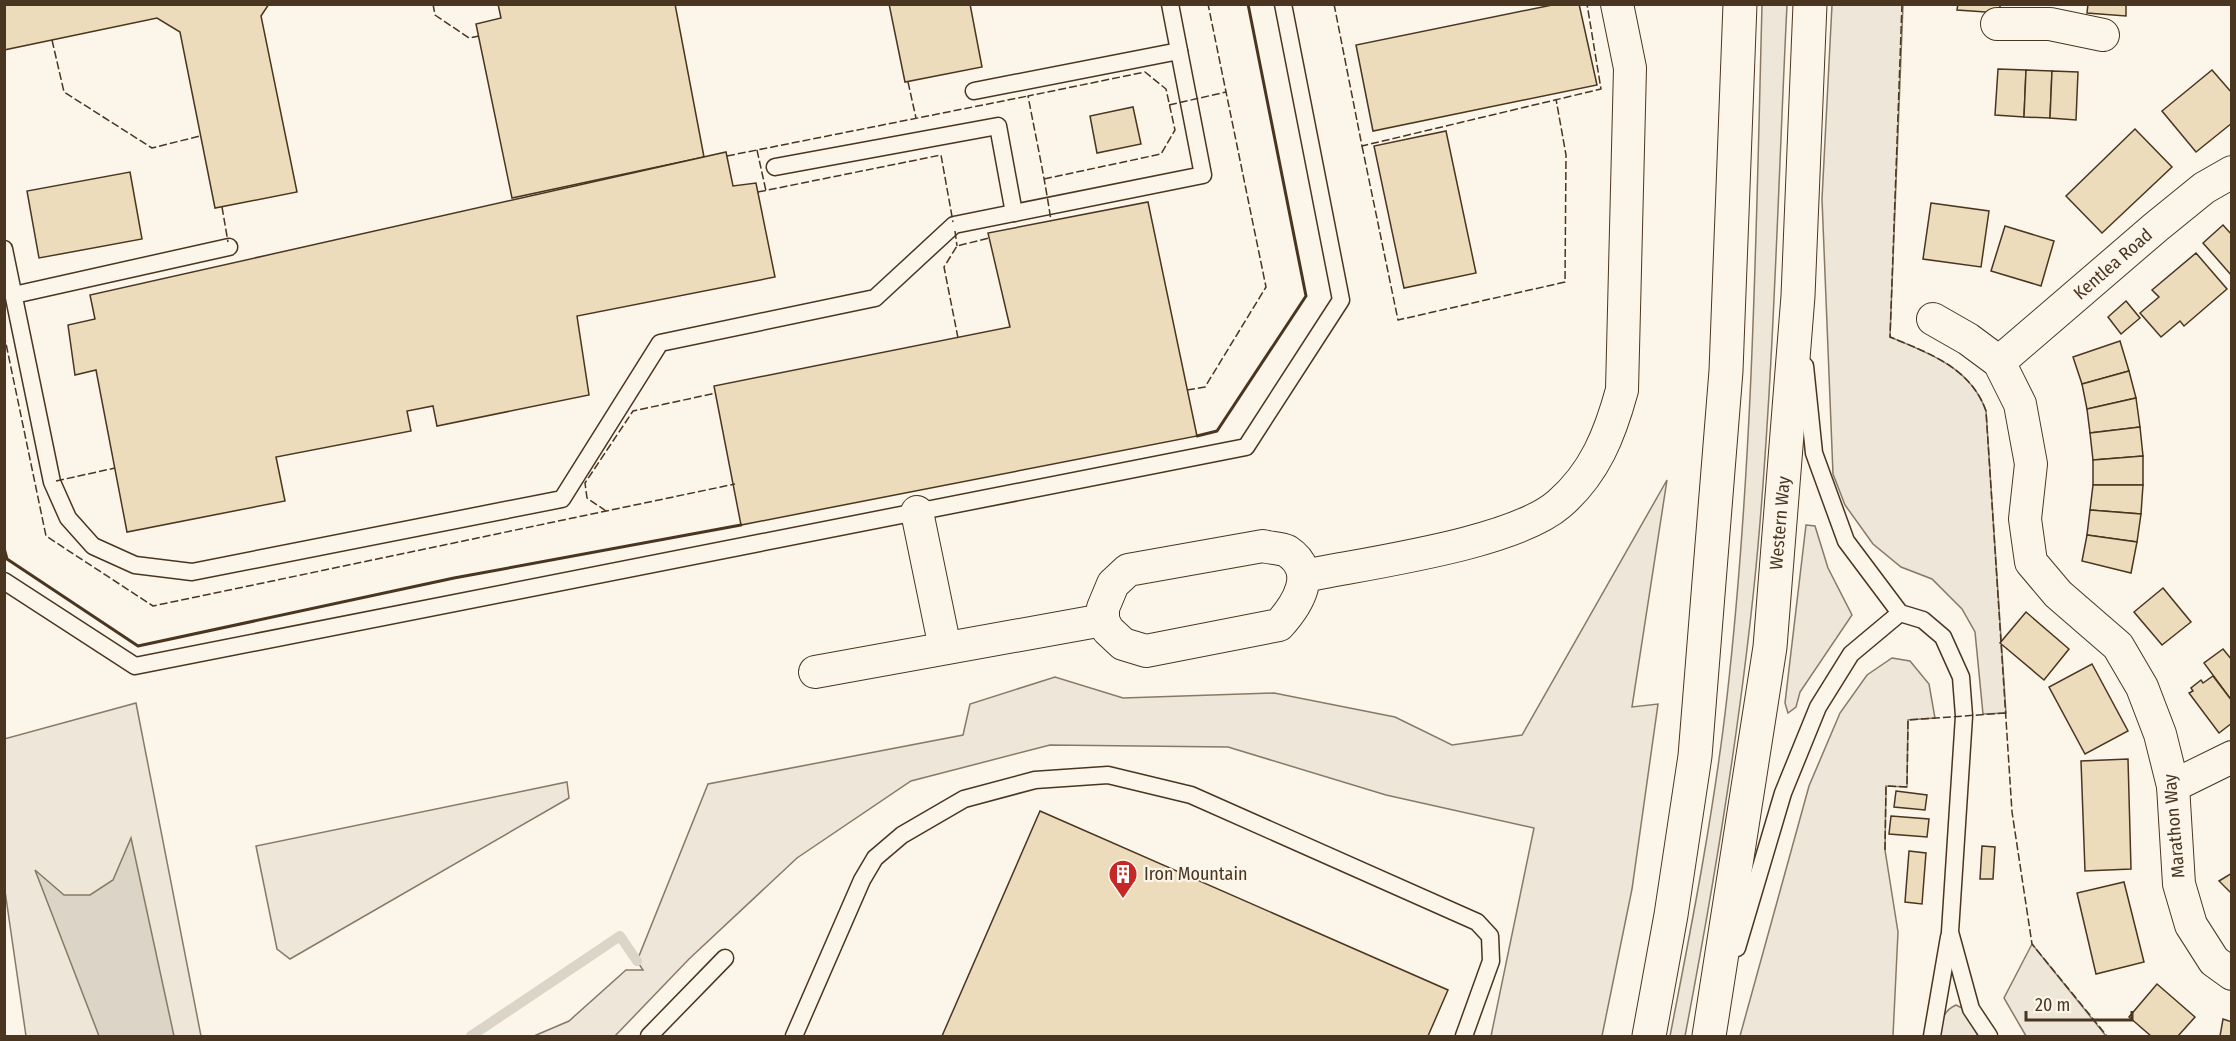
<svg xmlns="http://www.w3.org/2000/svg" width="2236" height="1041" font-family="'Fira Sans Condensed',sans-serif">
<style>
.green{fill:#ede6d9;stroke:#887966;stroke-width:1.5}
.water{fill:#dcd4c6;stroke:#887966;stroke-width:1.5}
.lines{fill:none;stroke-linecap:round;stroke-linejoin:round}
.stream{stroke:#dcd4c6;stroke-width:10}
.building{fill:#ecdcbc;stroke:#4a3520;stroke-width:1.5}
.lane-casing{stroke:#4a3520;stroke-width:19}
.street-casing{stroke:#4a3520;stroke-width:34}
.primary-casing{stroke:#4a3520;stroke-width:35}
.lane{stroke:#fbf6e9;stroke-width:16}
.street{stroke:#fbf6e9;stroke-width:32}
.primary{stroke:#fbf6e9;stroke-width:33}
.fence{stroke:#4a3520;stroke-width:1.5;stroke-dasharray:8 3;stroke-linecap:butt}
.wall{stroke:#4a3520;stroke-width:3}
.labels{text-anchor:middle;stroke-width:4.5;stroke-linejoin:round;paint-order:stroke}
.street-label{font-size:18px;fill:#4a3520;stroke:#fbf6e9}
.poi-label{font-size:18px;fill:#4a3520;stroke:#fbf6e9;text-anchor:start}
</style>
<rect width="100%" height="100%" fill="#fbf6e9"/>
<!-- green -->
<g class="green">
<path d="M1762 5H1787C1778 185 1774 366 1758 546 1743 711 1716 874 1685 1036H1670C1692 924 1714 811 1727 697 1753 467 1756 236 1762 5Z"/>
<path d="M1832 5H1903L1890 337C1929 353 1971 368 1986 411L2006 713 1983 714 1975 632 1962 609 1932 579 1901 567 1873 544 1845 505 1833 474 1822 199Z"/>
<path d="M1667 480 1632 707 1658 704 1632 889 1602 1036H1491L1534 828 1386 795 1228 747 1050 745 911 781 797 858 689 959 615 1036H534L569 1021 626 970H643L637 961 708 784 963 735 970 704 1055 677 1123 698 1274 693 1395 717 1452 745 1522 735Z"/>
<path d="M1806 525 1815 526 1828 568 1852 615 1800 692 1796 707 1788 713 1785 703Z"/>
<path d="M1892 658 1910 661 1929 684 1935 718 1908 720 1907 787 1886 786 1885 850 1898 932 1893 1036H1740L1809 786 1840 713 1867 675Z"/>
<path d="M136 703 201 1036H26L5 891 4 739Z"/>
<path d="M567 782 569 798 290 959 277 949 256 846Z"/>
<path d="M2032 944 2106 1036H2107H2026L2004 998Z"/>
<path d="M1956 1005 1964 1009 1978 1036H1938C1941 1023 1942 1011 1956 1005Z"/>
</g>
<!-- water -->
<path class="water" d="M131 838 174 1036H99L35 870 64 895H90L113 880Z"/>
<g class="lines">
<!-- stream -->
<path class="stream" d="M471 1036 620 936 637 961"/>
</g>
<!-- building -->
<g class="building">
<path d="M4 4H269L261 16 297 192 215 208 180 32 157 18 4 50Z"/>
<path d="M498 4H675L704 157 512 198 476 24 501 18Z"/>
<path d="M889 4H970L982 67 905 82Z"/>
<path d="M1557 4H1579L1597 85 1373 131 1356 45Z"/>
<path d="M1958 4H2000V13L1957 10Z"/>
<path d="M2088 4H2126V16L2087 13Z"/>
<path d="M1998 69 2026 70 2024 117 1995 115Z"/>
<path d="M2026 70 2052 71 2050 118 2024 117Z"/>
<path d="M2212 70 2232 93V123L2196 152 2162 111Z"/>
<path d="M2052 71 2078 72 2076 120 2050 118Z"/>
<path d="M1133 107 1141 144 1097 153 1090 116Z"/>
<path d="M2135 129 2172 167 2102 233 2066 196Z"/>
<path d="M1446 131 1476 273 1404 288 1374 146Z"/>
<path d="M726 152 733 186 756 183 775 277 577 316 589 395 437 426 433 406 407 411 411 431 276 457 285 501 127 532 96 370 75 375 68 325 95 319 90 295Z"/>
<path d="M130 172 142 239 39 258 27 191Z"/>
<path d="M1148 202 1197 436 741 525 714 386 1010 327 988 233Z"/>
<path d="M1931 203 1989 211 1981 267 1923 259Z"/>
<path d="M2223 225 2232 235V276L2203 243Z"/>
<path d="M2005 226 2054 241 2041 286 1991 271Z"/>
<path d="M2196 253 2227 289 2184 326 2180 321 2161 337 2140 313 2159 297 2152 290Z"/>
<path d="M2126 301 2140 318 2121 334 2108 317Z"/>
<path d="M2120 341 2129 371 2082 384 2073 357Z"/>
<path d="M2129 371 2136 398 2087 409 2082 384Z"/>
<path d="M2136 398 2140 427 2090 433 2087 409Z"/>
<path d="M2140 427 2143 456 2093 460 2090 433Z"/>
<path d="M2143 456V485H2093V460Z"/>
<path d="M2093 485H2143L2141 514 2090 510Z"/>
<path d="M2090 510 2141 514 2137 542 2087 535Z"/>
<path d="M2087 535 2137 542 2131 573 2082 561Z"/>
<path d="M2163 588 2191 622 2162 645 2134 612Z"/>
<path d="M2026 612 2069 649 2044 680 2000 643Z"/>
<path d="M2223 649 2232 660V701L2204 663Z"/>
<path d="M2092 664 2128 731 2085 754 2049 687Z"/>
<path d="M2213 676 2232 701V723L2219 733 2189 693 2193 691 2191 688 2201 680 2203 683Z"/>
<path d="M2128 759 2131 869 2085 871 2081 761Z"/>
<path d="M1896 791 1927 795 1925 810 1894 807Z"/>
<path d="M1040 811 1448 990 1428 1036H942Z"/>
<path d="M1891 816 1929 819 1927 837 1889 834Z"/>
<path d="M1982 846 1995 847 1993 879H1980Z"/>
<path d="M1909 851 1926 853 1922 904 1905 902Z"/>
<path d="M2232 873V894L2219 881Z"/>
<path d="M2124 882 2144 962 2096 974 2077 893Z"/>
<path d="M2157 984 2195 1017 2178 1036H2151L2129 1017Z"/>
<path d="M2223 1019 2232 1022V1036H2220Z"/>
</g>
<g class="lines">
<!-- lane casing -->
<g class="lane-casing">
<g id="lane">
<path d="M974 91 1179 51"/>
<path d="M775 167 998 126 1014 213"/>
<path d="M4 249 52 482 68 518 93 546 135 565 192 572 562 499 660 343 875 298 954 225 1203 175 1170 4"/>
<path d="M14 295 229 247"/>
<path d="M1805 366 1814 453 1846 541 1900 613 1923 620 1943 637 1961 677 1964 716 1950 932 1971 1009 1989 1036"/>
<path d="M4 581 135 666 1246 447 1341 300 1283 4"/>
<path d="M1737 948 1783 793 1818 707 1851 654 1900 613"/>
<path d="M649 1036 725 958"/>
<path d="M794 1036 862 880 875 858 902 835 964 799 1035 780 1108 775 1191 795 1477 922 1490 936 1491 961 1464 1036"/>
<path d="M1932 1036 1949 937"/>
</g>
</g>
<!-- street casing -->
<g class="street-casing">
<g id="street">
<path d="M1997 24H2050L2103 35"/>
<path d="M1933 319 1968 339 1999 362 2020 404 2031 464 2025 519 2031 562 2058 594 2118 646 2142 687 2160 734 2173 786 2179 884 2191 925 2214 961 2232 974"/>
<path d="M1999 362 2156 227 2204 188 2232 172"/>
<path d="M917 512 945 648"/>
<path d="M1263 546C1270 548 1281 548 1287 551 1319 572 1297 605 1279 625L1146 651 1123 644 1108 630 1103 620V608L1113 584 1128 570Z"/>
<path d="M1304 576C1367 563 1513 544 1559 504 1595 473 1610 434 1622 390L1630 68 1617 4"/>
<path d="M815 672 1103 620"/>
<path d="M2173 786 2232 757"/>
</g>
</g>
<!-- primary casing -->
<g class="primary-casing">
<g id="primary">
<path d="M1649 1036 1671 915 1695 756 1726 371 1740 4"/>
<path d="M1709 1036 1770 647 1798 296 1810 4"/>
</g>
</g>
<!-- lane -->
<use href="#lane" class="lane"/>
<!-- street -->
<use href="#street" class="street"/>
<!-- primary -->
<use href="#primary" class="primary"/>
<!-- fence -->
<g class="fence">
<path d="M433 4 435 15 469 38 479 36"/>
<path d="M1334 4 1362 146 1601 89 1587 4"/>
<path d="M1902 4 1890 337C1929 353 1971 368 1986 411L2012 812 2032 944 2107 1036"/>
<path d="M52 40 64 92 152 148 200 136"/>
<path d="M908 82 916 118"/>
<path d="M1169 105 1226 92"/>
<path d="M1362 146 1398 320 1565 282 1566 155 1556 99"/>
<path d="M757 150 766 191"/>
<path d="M727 156 1028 96"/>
<path d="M1044 179 1161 154 1175 130 1166 89 1145 72 1028 96C1036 138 1045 179 1051 221"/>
<path d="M758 192 941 155 953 222"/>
<path d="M222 207 228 242"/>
<path d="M955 231 957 246"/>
<path d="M4 334 46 536 153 606 735 484"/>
<path d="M958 338 944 267 957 246 989 238"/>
<path d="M1187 390 1205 387 1266 287 1208 4"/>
<path d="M56 481 115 468"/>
<path d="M606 511 587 498 585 483 633 411 716 393"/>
<path d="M1885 850 1886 786 1907 787 1908 720 2006 713"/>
</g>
<!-- wall -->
<g class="wall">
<path d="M1197 436 1217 431 1306 296 1248 4"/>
<path d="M4 548 7 559 138 646 454 578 741 525"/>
</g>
</g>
<!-- icons -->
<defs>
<g id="building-pin" transform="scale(1.5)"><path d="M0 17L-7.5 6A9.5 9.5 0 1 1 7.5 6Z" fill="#c62828" stroke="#fbf6e9"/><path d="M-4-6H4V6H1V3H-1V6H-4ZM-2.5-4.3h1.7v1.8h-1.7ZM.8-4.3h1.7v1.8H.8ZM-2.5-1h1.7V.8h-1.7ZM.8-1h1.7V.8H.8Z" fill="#fff"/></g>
</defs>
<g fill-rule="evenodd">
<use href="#building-pin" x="1123" y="874"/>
</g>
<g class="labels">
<!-- street labels -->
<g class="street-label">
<text transform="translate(2113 264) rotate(-41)" y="6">Kentlea Road</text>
<text transform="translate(1780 523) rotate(-85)" y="6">Western Way</text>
<text transform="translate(2174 826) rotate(-95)" y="6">Marathon Way</text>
</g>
<!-- poi labels -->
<g class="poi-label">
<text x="1144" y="880">Iron Mountain</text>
</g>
</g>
<!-- border -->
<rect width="2236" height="1041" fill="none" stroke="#4a3520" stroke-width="12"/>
<!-- scale -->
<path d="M2026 1011v9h106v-9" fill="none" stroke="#4a3520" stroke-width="3"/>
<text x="2035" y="1011" font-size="18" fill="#4a3520" stroke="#fbf6e9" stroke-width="4.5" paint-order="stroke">20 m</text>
</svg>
